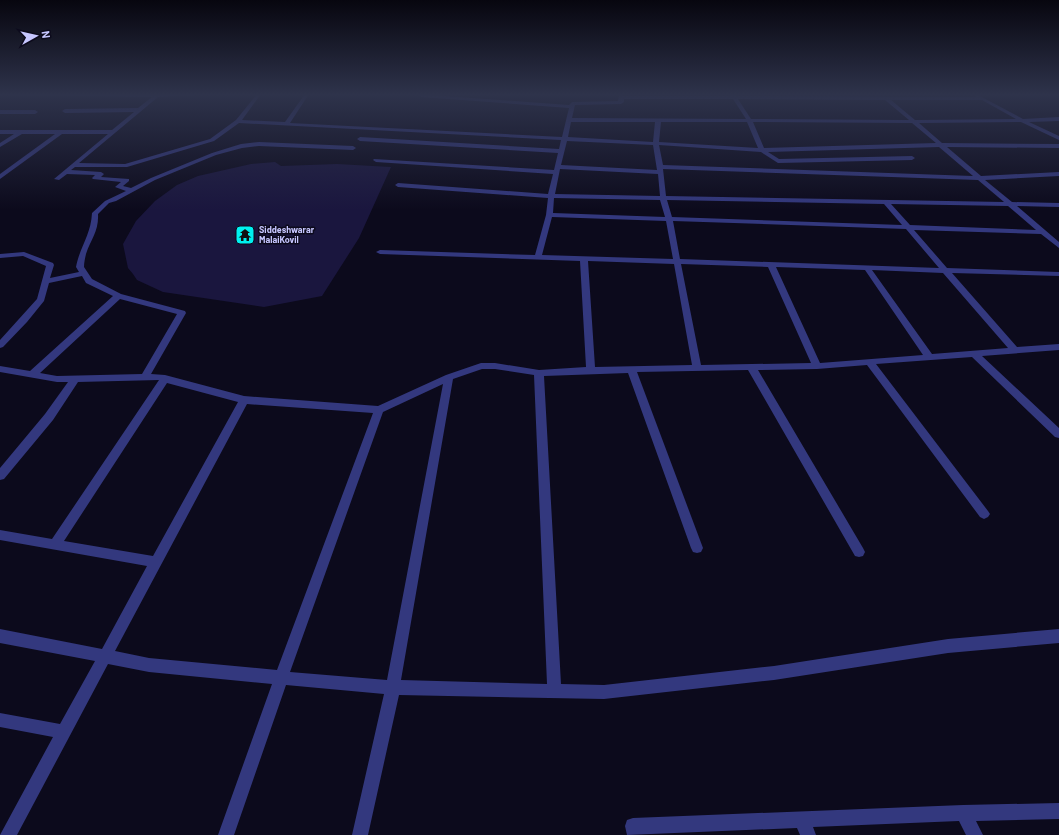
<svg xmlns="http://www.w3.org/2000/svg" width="1059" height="835" font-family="Barlow,sans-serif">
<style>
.building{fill:#1a163e}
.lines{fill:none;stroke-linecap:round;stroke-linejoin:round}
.minor{fill:#33387e;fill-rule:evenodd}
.labels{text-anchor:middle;stroke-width:3;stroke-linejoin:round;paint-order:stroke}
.far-poi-label{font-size:9px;font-weight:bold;fill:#c6c6ff;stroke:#0c0a1c;text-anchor:start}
</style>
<rect width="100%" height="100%" fill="#0c0a1c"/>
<!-- building -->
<path class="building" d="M275 162 281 166 337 164 391 167 359 238 322 296 264 307 163 292 137 280 133 274 128 268 123 244 136 221 155 201 177 185 198 176 251 164Z"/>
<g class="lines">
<!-- minor -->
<g class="minor">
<path d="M5 94H198L196 95 158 97 79 163 125 164 210 139 236 120 257 94H261L242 120 285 122 305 94H309L290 123 562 137 569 108 421 97 418 94 569 105 572 102 618 101 619 96 621 95 623 96H732L731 94H735L737 96 977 97 974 95 976 94 1023 119 1059 117V121L1029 122 1059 136V140L1021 122 919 123 942 143 1059 144V148L947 147 981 176 1059 172V176L985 180 1012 202 1059 203V207L1017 206 1059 242V248L1041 234 914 230 947 268 1059 272V276L952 273 1017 347 1059 344V350L982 356 1059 428V438L1055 437 972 357 876 364 988 511 990 514 988 517 984 519 980 517 867 365 817 369 758 370 863 548 865 552 863 556 859 557 855 556 748 370 637 372 703 548 701 552 697 553 693 552 691 548 628 373 544 376 561 684 604 685 774 666 948 639 1059 629V643L948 653 774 680 604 699 399 695 368 835H352L384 694 286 685 234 835H218L272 684 149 672 108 664 17 835H0L53 737 0 727V713L60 724 95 661 0 643V629L102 649 147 566 0 540V530L52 539 159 380 78 382 53 420 4 479 0 480V468L45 414 68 382H57L0 372V366L30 371 113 296 86 283 82 276 49 283 44 301 27 322 3 347 0 348V340L37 299 46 266 23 256 0 258V254L24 252 53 263 54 265 50 278 79 272 76 267C80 246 91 235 92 213L105 201 126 191 115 187 121 182 93 179 92 178 95 175 67 174 59 180 54 179 108 134H62L0 179V174L55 134H22L0 147V143L14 134H0V130H112L134 112 65 113 62 111 65 109 138 108 152 97 7 95ZM624 99H733L746 119 572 118 575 105 621 104 624 102ZM738 99 885 100 909 120 751 119ZM891 100H982L1016 119 915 120ZM571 122H655L653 142 568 137ZM661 122H747L758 148 659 142ZM753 122 912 123 936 143 764 148ZM239 123 561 140 559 149 360 137 357 139 360 141 558 153 554 170 374 159 373 160 376 162 553 174 548 194 398 183 395 185 398 187 548 198 546 215 535 255 380 250 376 252 380 254 580 261 586 367 539 370 495 363H481L446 375 378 406 244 396 165 375 151 374 186 313 185 311 121 294 92 279 84 267C84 263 85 258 86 254 91 239 99 231 98 214L109 203 116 201 155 180 216 155 242 148 259 146 353 150 356 148 353 146 259 142 241 144 212 153 151 178 131 188 123 186 129 181V179L101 177 104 174 101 172 71 170 75 167H127L214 141ZM567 141 653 145 657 170 561 165ZM659 145 761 152 778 163 912 160 915 158 912 156 779 159 768 152 939 147 973 176 663 165ZM560 169 658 174 660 196 555 194ZM663 169 978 180 1004 202 666 196ZM554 198 660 200 665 217 553 213ZM667 200 884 204 902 225 672 217ZM891 204 1008 206 1036 230 910 225ZM552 217 666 221 673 259 542 255ZM673 221 906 229 939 268 680 259ZM588 261 674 264 692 365 595 367ZM681 264 768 267 811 363 701 365ZM776 267 865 270 923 355 820 363ZM872 270 943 273 1008 348 932 354ZM120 299 177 314 142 374 57 376 40 373ZM482 369H495L534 375 547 684 401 680 453 379ZM167 383 238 402 153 556 64 541ZM443 384 387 680 290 672 383 412ZM247 404 373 413 277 670 149 658 115 651Z"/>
<path d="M1039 94H1059V95H1041Z"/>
<path d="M0 110H35L38 112 35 114H0Z"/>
<path d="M1059 803V819L976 821 983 835H966L959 821 813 827 816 835H800L797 828 627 835 625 826 627 820 633 818 963 805Z"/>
</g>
</g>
<!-- sky -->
<linearGradient id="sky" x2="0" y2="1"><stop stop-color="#07060f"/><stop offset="0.45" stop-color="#2e334b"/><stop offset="1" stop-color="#2e334b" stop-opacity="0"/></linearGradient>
<rect width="1059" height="210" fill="url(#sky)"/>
<!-- icons -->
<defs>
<g id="temple-square" transform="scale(1)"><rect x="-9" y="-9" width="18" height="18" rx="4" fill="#00f1f0" stroke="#0c0a1c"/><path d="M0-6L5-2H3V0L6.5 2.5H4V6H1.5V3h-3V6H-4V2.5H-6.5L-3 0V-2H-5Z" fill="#111"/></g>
</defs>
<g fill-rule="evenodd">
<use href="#temple-square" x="245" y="235"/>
</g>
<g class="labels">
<!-- far-poi labels -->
<g class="far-poi-label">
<text x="259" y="233">Siddeshwarar<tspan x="259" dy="10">MalaiKovil</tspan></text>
</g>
</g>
<!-- north arrow -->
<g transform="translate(36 36) rotate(82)" stroke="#0c0a1c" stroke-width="3" paint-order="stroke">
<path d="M0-3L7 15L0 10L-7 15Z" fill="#c6c6ff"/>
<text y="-6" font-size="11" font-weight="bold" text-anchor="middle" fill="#c6c6ff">N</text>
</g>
</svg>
